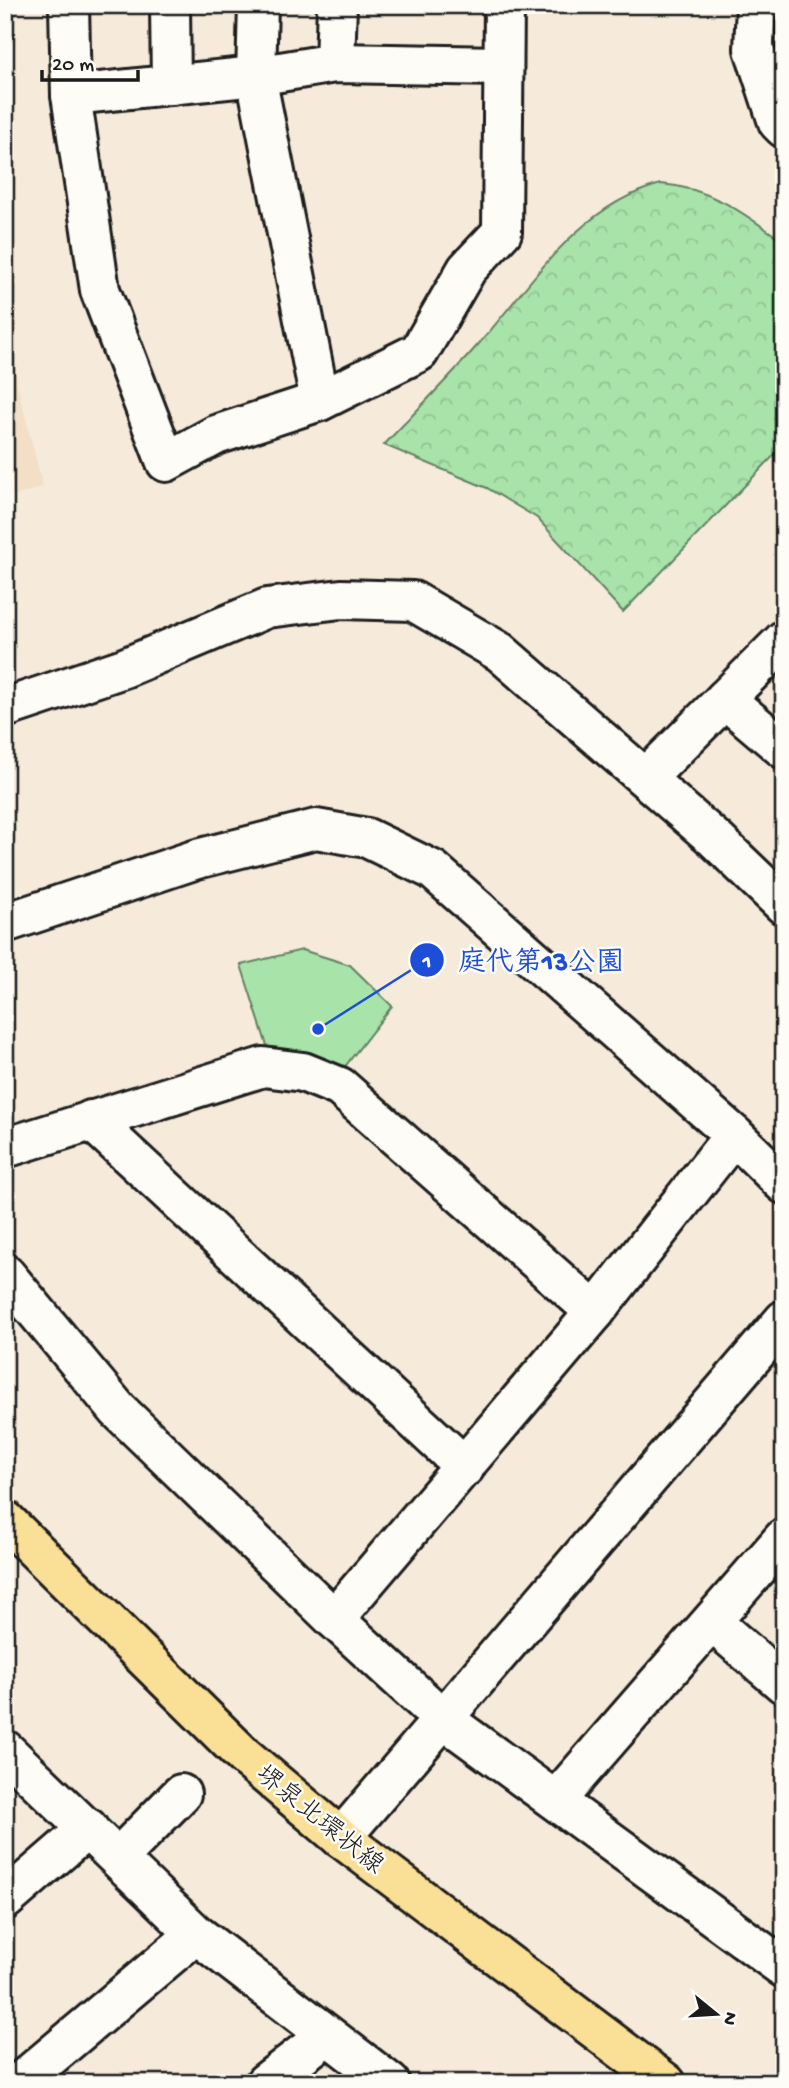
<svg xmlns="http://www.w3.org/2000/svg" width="789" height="2088" font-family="'Gochi Hand','Klee One',sans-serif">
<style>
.built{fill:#f2dfc6}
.forest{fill:url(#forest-crowns);stroke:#628062;stroke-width:2}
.green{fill:#a8e3a9;stroke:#628062;stroke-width:2}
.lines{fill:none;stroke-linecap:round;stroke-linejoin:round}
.minor-casing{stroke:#1c1c1c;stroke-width:44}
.major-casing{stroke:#1c1c1c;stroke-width:44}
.minor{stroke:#fdfcf7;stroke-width:38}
.major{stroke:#fadf96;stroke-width:38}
.labels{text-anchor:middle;stroke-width:5;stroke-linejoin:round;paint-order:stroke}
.street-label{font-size:26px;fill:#1c1c1c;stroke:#fdfcf7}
.leader{fill:none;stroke:#1d4ed8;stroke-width:2.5}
.callout-dot{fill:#1d4ed8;stroke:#fdfcf7;stroke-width:2.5}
.mark-label{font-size:21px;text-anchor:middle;font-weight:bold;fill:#fff}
.callout-label{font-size:28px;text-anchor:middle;font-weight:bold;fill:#1d4ed8;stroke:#fdfcf7;stroke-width:5;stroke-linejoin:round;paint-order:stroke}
</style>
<defs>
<pattern id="forest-crowns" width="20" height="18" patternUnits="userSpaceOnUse" patternTransform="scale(1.75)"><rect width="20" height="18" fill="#a8e3a9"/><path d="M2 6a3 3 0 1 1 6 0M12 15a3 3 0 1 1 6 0" fill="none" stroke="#90c291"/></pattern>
</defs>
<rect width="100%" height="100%" fill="#f6ebda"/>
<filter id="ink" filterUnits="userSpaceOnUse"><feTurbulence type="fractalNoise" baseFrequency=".0143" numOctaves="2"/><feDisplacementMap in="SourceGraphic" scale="14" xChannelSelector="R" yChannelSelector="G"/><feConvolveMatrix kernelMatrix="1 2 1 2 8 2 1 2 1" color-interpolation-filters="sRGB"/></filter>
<g filter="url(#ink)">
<!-- built -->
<path class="built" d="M5 335 43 487 5 499Z"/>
<!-- forest -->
<path class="forest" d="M661 184C712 188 745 214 784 242V445L623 612 537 518 487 488 384 445C417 410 451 376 483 339 535 279 580 205 661 184Z"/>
<!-- green -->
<path class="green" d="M302 950 350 965 392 1006 343 1069 312 1056 269 1052 241 965Z"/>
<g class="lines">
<!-- minor casing -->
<g class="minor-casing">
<g id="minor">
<path d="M69 5 71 95 100 290 166 462 216 435 320 401 419 352 467 269 502 232 504 5"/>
<path d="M170 5 171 85"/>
<path d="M258 5 256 76 320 401"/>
<path d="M756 5 754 49 778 122 784 128"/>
<path d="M335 63 337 5"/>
<path d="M71 95 256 76 335 63 502 66"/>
<path d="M725 699 784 749"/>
<path d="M5 708 124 668 267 608 341 599 413 601 500 652 715 839 784 905"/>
<path d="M646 778 784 640"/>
<path d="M5 923 197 859 316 829 367 838 433 870 734 1135 784 1184"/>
<path d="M91 1120 465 1467"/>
<path d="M5 1148 263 1067 303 1072 340 1087 595 1312"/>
<path d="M5 1274 118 1410 334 1619 442 1718 784 1968"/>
<path d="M334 1619 595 1312 734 1135"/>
<path d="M713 1623 784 1684"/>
<path d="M5 1750 196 1934 390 2083"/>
<path d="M556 1800 784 1538"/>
<path d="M341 1838 784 1320"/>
<path d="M118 1858 181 1794"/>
<path d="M5 1900 88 1828"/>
<path d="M19 2083 196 1934"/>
<path d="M265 2083 327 2035"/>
</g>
</g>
<!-- major casing -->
<g class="major-casing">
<path id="major" d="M5 1520 244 1756 341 1838 666 2083"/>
</g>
<!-- minor -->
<use href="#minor" class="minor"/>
<!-- major -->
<use href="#major" class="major"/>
</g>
</g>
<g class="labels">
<!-- street labels -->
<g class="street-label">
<text transform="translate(321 1818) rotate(39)" y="9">堺泉北環状線</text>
</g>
</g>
<!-- callouts -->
<path class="leader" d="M318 1029L427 960"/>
<g class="callout-dot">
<circle cx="318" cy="1029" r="7"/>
<circle cx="427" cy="960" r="18"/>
</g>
<g class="mark-label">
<text x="427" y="967">1</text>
</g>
<g class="callout-label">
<text x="541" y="970">庭代第13公園</text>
</g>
<!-- margin -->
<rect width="789" height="2088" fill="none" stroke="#fdfcf7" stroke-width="28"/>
<rect x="14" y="14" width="761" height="2060" fill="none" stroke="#1c1c1c" stroke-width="2.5" filter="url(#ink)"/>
<!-- north arrow -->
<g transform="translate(716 2014) rotate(108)" stroke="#fdfcf7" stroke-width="5" paint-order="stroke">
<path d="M0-5L12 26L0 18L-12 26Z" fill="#1c1c1c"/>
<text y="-10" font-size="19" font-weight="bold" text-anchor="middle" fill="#1c1c1c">N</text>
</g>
<!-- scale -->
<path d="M42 70v10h96v-10" fill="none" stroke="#1c1c1c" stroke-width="3.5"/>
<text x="52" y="70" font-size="21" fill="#1c1c1c" stroke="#fdfcf7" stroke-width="5" paint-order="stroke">20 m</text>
</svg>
